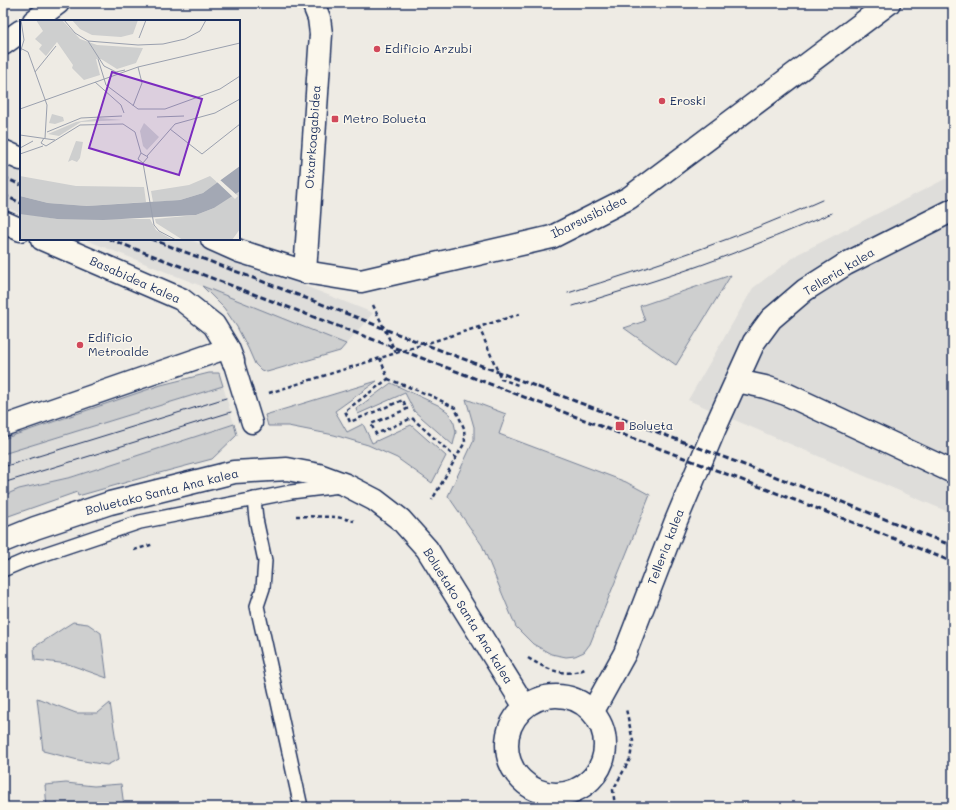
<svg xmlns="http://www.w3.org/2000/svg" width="956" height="810" font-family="Mali,sans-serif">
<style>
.built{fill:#deddda}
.green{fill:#cecfcf;stroke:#747f96}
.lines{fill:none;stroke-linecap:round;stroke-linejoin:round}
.service-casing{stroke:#1b2f5e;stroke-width:16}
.pedestrian-casing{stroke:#1b2f5e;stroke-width:23}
.minor-casing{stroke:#1b2f5e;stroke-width:25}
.primary-casing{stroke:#1b2f5e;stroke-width:25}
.path{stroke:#1b2f5e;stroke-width:2.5;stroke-dasharray:4 3;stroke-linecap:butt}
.service{stroke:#fbf7ec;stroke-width:13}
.pedestrian{stroke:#fbf7ec;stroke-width:20}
.minor{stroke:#fbf7ec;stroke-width:22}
.primary{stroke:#fbf7ec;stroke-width:22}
.tram{stroke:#1b2f5e;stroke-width:1}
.rail{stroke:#1b2f5e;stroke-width:3;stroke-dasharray:6 3;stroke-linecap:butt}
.poi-dot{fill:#d1495b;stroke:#fbf7ec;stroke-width:1.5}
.labels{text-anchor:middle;stroke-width:3;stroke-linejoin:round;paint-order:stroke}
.poi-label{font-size:12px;fill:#1b2f5e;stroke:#fbf7ec;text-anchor:start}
.street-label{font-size:12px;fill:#1b2f5e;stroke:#fbf7ec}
.inset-road{fill:none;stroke:#9aa0ae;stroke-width:1}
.view{fill:#7b2cbf;fill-opacity:0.15;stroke:#7b2cbf;stroke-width:2}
.inset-edge{fill:none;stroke:#1b2f5e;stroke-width:2}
</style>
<rect width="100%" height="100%" fill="#eeebe4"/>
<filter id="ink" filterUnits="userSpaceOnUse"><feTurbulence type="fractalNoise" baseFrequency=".025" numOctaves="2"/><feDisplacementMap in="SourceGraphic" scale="8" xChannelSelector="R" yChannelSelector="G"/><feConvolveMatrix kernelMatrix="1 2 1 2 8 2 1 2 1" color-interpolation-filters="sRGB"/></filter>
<g filter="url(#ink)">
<!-- built -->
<g class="built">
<path d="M3 165 21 172V214L3 206Z"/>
<path d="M953 175V514L688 400 753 288 798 254Z"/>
<path d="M84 239H188L373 313 346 344Z"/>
<path d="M223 386 234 424 72 477 19 489 3 496V454Z"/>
</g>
<!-- green -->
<g class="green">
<path d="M731 275 676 365 624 328 645 321 640 306Z"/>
<path d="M202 286 346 344 340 351 267 372 261 370 255 364 248 348 237 327 224 308Z"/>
<path d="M209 373H219L223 386 3 454V439L161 385Z"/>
<path d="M377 381 335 411 347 432 363 424 372 443 411 425 446 456 432 483 397 458 368 445 334 435 288 426H268L265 415Z"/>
<path d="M391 383 438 405 448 412 454 423 456 432 453 445 414 411 405 393 358 414 356 409Z"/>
<path d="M466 399 506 414 499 434 626 482 650 495 590 644 584 652 575 656 566 657 551 654 533 644 516 627 482 545 448 496 474 440V427Z"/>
<path d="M234 424 237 435 212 459 152 475 78 496 77 492 3 518V496L19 489 72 477Z"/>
<path d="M73 622 88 624 101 633 107 678 68 664 35 660 34 647C48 639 60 630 73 622Z"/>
<path d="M37 698 76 713H98L110 703 119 759 107 765 78 760 43 751Z"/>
<path d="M66 783 94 786 121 784 124 806 47 807 45 785Z"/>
</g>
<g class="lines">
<!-- service casing -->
<g class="service-casing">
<g id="service">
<path d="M254 499 256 519 265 561 263 588 257 606 301 807"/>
<path d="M3 570 24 561 140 522 291 492 340 486"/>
</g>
</g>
<!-- pedestrian casing -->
<g class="pedestrian-casing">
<g id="pedestrian">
<path d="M233 361 252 423"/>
<path d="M3 426 228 348"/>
</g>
</g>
<!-- minor casing -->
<g class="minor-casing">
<g id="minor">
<path d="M3 151 21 159"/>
<path d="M3 222 21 230"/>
<path d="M42 239 181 299 214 325 228 348 233 361"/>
<path d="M212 239 239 251 305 272 361 281 552 237 629 198 889 3"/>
<path d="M305 272 321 34 319 18 313 3"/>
<path d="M737 381 765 387 786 394 953 472"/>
<path d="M593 711 625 653 676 521 715 428 754 342 771 319 805 290 846 264 953 210"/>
</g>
</g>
<!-- primary casing -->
<g class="primary-casing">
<g id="primary">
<path d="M34 21 58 3"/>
<path d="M3 44 21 31"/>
<path d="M3 541 35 528 110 503 234 472 287 469 319 475 346 485 375 500 401 520 427 549 525 707"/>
<circle cx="556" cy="745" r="49"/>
</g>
</g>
<!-- path -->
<g class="path">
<path d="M373 305 396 353"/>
<path d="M479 327 501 379 518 385"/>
<path d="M380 358 388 379 345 411 350 422 403 400 407 409 371 424 376 434 412 418 456 458"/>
<path d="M388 379 432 396 455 408 464 428 465 442 432 500"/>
<path d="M269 393 520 314"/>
<path d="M296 516 337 517 354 521"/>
<path d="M134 550 154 544"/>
<path d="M528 658C547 669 562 678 585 669"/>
<path d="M615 807 613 790 630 759 633 741 626 709"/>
</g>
<!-- service -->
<use href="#service" class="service"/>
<!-- pedestrian -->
<use href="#pedestrian" class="pedestrian"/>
<!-- minor -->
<use href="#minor" class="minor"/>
<!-- primary -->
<use href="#primary" class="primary"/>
<!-- tram -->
<g class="tram">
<path d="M568 293C655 266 740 237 822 200"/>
<path d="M573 306C609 295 645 284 681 272 732 255 782 234 832 213"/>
<path d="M3 467 226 398"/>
<path d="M3 483 231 412"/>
</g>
<!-- rail -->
<g class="rail">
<path d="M3 177 21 185"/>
<path d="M3 195 21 203"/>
<path d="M109 239 834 515 953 562"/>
<path d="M151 239 366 321 387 330 837 500 953 546"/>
</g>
</g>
</g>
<!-- markers -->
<g class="poi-dot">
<circle cx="377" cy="49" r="4"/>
<circle cx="662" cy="101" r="4"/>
<rect x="331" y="115" width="8" height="8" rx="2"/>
<circle cx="80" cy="345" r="4"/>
<rect x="615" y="421" width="10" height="10" rx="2"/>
</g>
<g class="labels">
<!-- poi labels -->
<g class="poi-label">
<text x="385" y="53">Edificio Arzubi</text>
<text x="670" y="105">Eroski</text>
<text x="343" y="123">Metro Bolueta</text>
<text x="88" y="342">Edificio<tspan x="88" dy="14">Metroalde</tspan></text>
<text x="629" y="430">Bolueta</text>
</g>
<!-- street labels -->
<g class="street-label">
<text transform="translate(313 137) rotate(-86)" y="4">Otxarkoagabidea</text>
<text transform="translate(589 217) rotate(-26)" y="4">Ibarsusibidea</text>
<text transform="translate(839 272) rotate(-31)" y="4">Telleria kalea</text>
<text transform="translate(135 280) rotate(24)" y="4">Basabidea kalea</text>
<text transform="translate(162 492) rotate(-14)" y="4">Boluetako Santa Ana kalea</text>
<text transform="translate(666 547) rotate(-69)" y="4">Telleria kalea</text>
<text transform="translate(468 616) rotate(58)" y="4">Boluetako Santa Ana kalea</text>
</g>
</g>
<!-- overview -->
<g transform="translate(20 20)">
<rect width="220" height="220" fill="#eeebe4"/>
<path d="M16 0H42L60 19 77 25 123 28 116 43 97 49 81 39H76L80 55 64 60 52 48 53 45 37 22 26 36 19 29 22 25 15 19 23 11ZM52 0H118L113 14 101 17 72 15 60 9ZM32 94 43 97 44 101 35 104 29 103ZM80 98 102 100 61 102 39 116 28 114 56 102ZM124 103 139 117 127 130 123 126 120 111ZM56 121 63 122 60 138 57 142 52 140 48 142ZM0 156 56 166 124 167 126 182 67 186 28 183 0 176ZM190 156 198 163 183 173 160 180 133 182 131 171 169 165ZM220 170V209L212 220H163L136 203 135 199 176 195 194 188ZM0 193 37 199H130L136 210 153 220H0Z" fill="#cecfcf"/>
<path d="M220 146V171L194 188 176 195 83 200 37 199 0 194V176L28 183 67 186 160 180 183 173Z" fill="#a3a8b4"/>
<path d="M199 159 218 176 215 179 196 161Z" fill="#eeebe4"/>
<path class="inset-road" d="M44 0 55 13 68 21 118 25 143 24 165 19 180 11 186 0M119 18 126 0M68 21 84 46 96 52 105 50M0 28 8 32 27 85 25 118M0 33 4 20 1 0M78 39 86 65 118 89H145L200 69 220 56M15 52 36 26M75 62 101 85 104 93M113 86 122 63 118 47M0 89 118 47 220 23M137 97 164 96M150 109 182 134 220 104M27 112 61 98 102 96M0 115 35 120M24 118 21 123 26 126 60 105 103 104 115 112 121 133 118 139 123 143M0 128 13 121M121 133 128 137 123 143M0 134 23 126M127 136 155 104 195 93 220 79M123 143 134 205 139 211 156 220"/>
<path class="view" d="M92 52 182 79 159 155 69 128Z"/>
<rect width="220" height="220" class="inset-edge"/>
</g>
<!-- margin -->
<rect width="956" height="810" fill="none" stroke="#fbf7ec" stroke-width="16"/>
<rect x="8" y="8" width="940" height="794" fill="none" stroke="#1b2f5e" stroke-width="1.5" filter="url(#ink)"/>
</svg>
